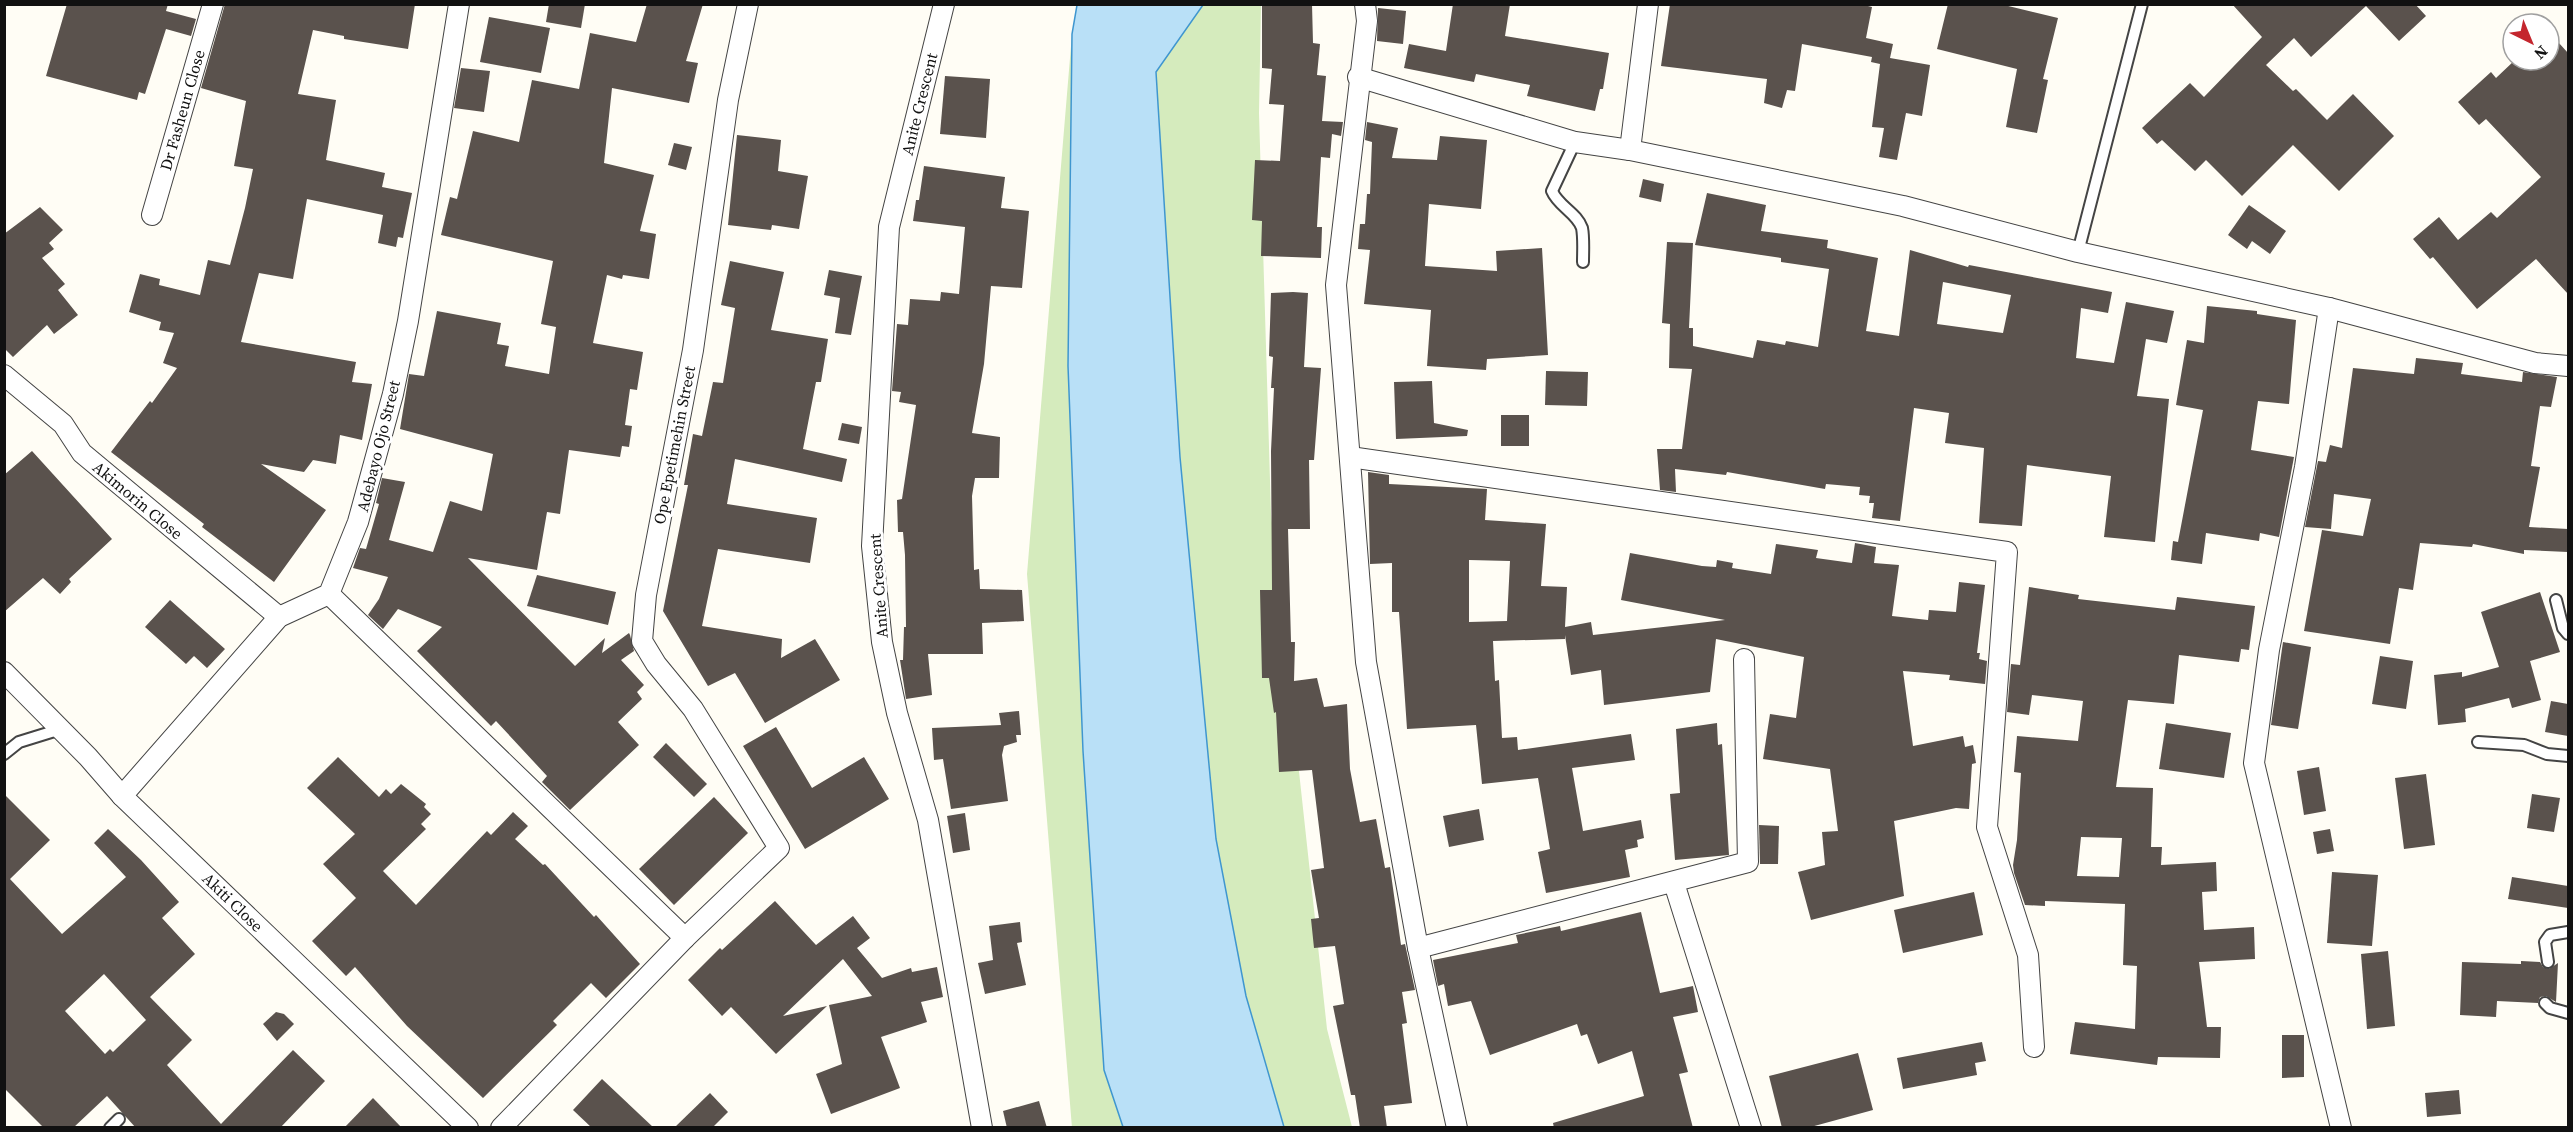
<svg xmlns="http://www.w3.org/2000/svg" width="2573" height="1132" font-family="'Source Serif 4',serif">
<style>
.green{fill:#d5ebbd}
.water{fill:#b9e0f7;stroke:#3f96cf;stroke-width:1.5}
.building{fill:#5a524d;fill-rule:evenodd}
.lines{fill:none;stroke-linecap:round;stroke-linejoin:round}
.lane-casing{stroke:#444;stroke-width:14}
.street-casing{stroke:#444;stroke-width:22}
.lane{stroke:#fff;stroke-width:10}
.street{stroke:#fff;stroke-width:20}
.labels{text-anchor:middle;stroke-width:6;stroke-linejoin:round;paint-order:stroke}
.street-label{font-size:16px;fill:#111;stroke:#fff}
</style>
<rect width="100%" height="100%" fill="#fffdf5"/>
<!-- green -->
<g class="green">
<path d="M1203 5H1261L1259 113 1271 514 1327 1029 1352 1127H1284L1246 996 1216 839 1180 457 1156 72Z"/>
<path d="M1072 34 1068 366 1083 751 1104 1070 1123 1127 1072 1128 1027 574Z"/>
</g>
<!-- water -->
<path class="water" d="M1077 5H1203L1156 72 1180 457 1216 839 1246 996 1284 1127H1123L1104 1070 1083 751 1068 366 1072 34Z"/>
<!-- building -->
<g class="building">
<path d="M67 4H168L166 11 196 19 191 36 166 29 145 94 139 92 137 100 46 76Z"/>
<path d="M225 4H415L408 49 344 39V36L313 30 298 94 336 100 326 160 385 173 382 187 412 193 403 238 398 237 396 247 378 243 383 215 307 199 293 279 259 273 241 342 356 362 352 382 372 384 362 440 340 435 336 464 313 460 304 472 261 464 326 510 274 582 202 527 204 524 111 452 150 401 152 403 177 368 163 363 174 333 159 330 161 322 129 312 140 274 160 279 159 285 200 295 208 260 230 265 245 208 253 169 234 166 246 101 201 88Z"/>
<path d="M549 4H585L581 28 546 22Z"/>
<path d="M647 4H703L686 61 698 63 689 103 612 88 604 163 654 175 640 231 656 234 649 279 623 275 622 279 607 275 593 343 643 352 637 390 630 389 625 425 632 426 629 447 622 446 620 457 569 450 560 514 547 512 537 570 468 558 575 666 605 638 602 653 629 633 630 635 634 651 621 660 644 685 637 692 642 699 618 722 639 745 570 810 542 782 547 776 496 721 491 726 417 651 442 627 398 609 383 629 368 615 379 599 388 577 353 568 360 548 366 549 379 504 376 503 382 478 405 482 389 540 433 552 450 501 482 511 493 454 400 429 409 374 424 376 437 311 501 323 497 344 509 346 505 366 549 374 556 327 541 324 553 261 441 235 450 197 457 199 473 131 519 142 532 80 579 89 590 33 636 42Z"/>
<path d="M1262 4H1312L1313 43 1320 44 1317 75 1326 76 1322 121 1343 122 1341 136 1332 134 1330 158 1321 157 1317 227H1322L1321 258 1261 256 1262 221 1252 220 1255 160 1280 161 1284 105 1269 104 1272 69 1262 68Z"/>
<path d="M1453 4H1510L1505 36 1609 53 1603 89H1600L1595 111 1527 96 1530 85 1476 74 1474 82 1404 68 1409 44 1446 51Z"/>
<path d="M1670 4H1860L1872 7 1866 38 1893 44 1890 58 1930 65 1922 116 1906 113 1897 160 1879 157 1884 128 1872 127 1880 64 1871 62 1872 57 1802 44 1795 91 1787 90 1782 108 1764 103 1767 79 1661 66Z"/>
<path d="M1948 4H2000L2058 18 2043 79 2048 80 2037 133 2006 127 2017 69 1937 49Z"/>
<path d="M2232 4H2415L2426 16 2399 41 2366 6 2311 57 2294 38 2266 65 2293 91 2296 89 2327 120 2353 94 2394 136 2339 191 2293 145 2242 196 2206 160 2195 171 2162 140 2157 144 2142 128 2190 83 2204 97 2262 37Z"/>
<path d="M1378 8 1406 11 1403 44 1377 41Z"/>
<path d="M489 17 550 28 541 73 480 62Z"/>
<path d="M2549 32 2568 53V294L2536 259 2477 309 2433 257 2430 259 2413 239 2439 217 2458 240 2491 212 2497 218 2541 177 2486 119 2479 125 2458 102 2491 72 2496 78 2515 60H2549Z"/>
<path d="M461 68 490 71 484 112 454 108Z"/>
<path d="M945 76 990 79 986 138 940 134Z"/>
<path d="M1367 122 1398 128 1392 158 1437 160 1440 136 1487 140 1481 209 1429 204 1425 266 1497 271 1496 251 1542 248 1548 355 1487 359 1486 370 1427 366 1431 310 1364 304 1370 250 1358 249 1360 224H1365L1367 194H1370L1372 142 1365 140Z"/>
<path d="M737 135 781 140 778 171 808 176 799 229 772 225 771 230 728 225Z"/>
<path d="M674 143 692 147 686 170 668 165Z"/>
<path d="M924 166 1005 177 1001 208 1029 211 1022 288 991 286 984 364 972 433 1000 437 999 478H975L972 496 974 570 979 569 980 589 1022 590 1024 621 982 623 983 654H928L932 695 906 699 900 660H903L904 627H906L905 555 903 532H898L897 500 902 499 916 405 899 402 901 392 892 391 897 324 908 325 910 299 940 301 941 292 959 294 965 227 913 221 916 200H919Z"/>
<path d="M1643 179 1664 184 1661 202 1639 197Z"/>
<path d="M1707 193 1766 205 1761 231 1828 240 1827 248 1878 258 1866 331 1899 336 1910 250 1968 267 1969 265 2112 292 2108 313 2081 308 2076 358 2114 363 2126 302 2174 311 2167 343 2146 339 2137 396 2169 399 2155 542 2104 537 2111 476 2027 465 2022 526 1979 523 1984 448 1945 443 1949 413 1914 408 1900 521 1872 518 1874 503H1869L1870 496 1859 495 1860 487 1826 484 1825 489 1727 472 1726 475 1675 469 1676 492 1660 490 1657 449H1682L1692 369 1669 368 1670 324 1662 323 1667 242 1693 243 1689 328H1693V346L1753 358 1757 340 1785 345 1786 341 1818 347 1829 269 1781 262V258L1695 245ZM1943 282 2011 295 2003 333 1937 324Z"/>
<path d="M2249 205 2286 231 2270 254 2252 241 2247 249 2228 235Z"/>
<path d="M40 207 63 230 49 243 54 249 42 258 65 284 58 290 78 315 54 334 47 325 13 357 4 348V234Z"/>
<path d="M730 261 784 272 771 330 828 339 821 382H816L803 449 847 459 842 482 735 459 727 504 817 518 810 563 718 549 702 626 782 639 781 658 815 639 840 680 765 723 735 673 708 686 663 611 688 485H684L693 434 702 436 713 382 723 383 735 308 721 305Z"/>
<path d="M829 270 862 276 851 335 835 333 840 298 824 295Z"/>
<path d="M1293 292 1308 293 1304 367 1321 368 1314 460H1309L1310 529H1288L1291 642H1295L1294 681 1317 678 1324 707 1347 704 1350 769 1360 822 1376 819 1385 868 1390 867 1401 945 1405 944 1415 990 1402 992 1407 1023 1402 1024 1412 1103 1384 1106 1387 1128H1360L1355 1095H1351L1333 1006 1344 1004 1335 946 1314 948 1311 919 1319 918 1311 870 1324 868 1312 770 1279 772 1276 712 1274 713 1269 678H1262L1260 590H1272L1271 451 1274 388H1271L1273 357 1269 356 1271 293Z"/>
<path d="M2207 306 2257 311V314L2296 320 2289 404 2258 401 2251 450 2294 457 2279 537 2260 533 2259 541 2206 533 2202 564 2171 560 2173 541 2178 542 2203 410 2176 405 2187 340 2204 343Z"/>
<path d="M2416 358 2463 363 2461 374 2522 382 2523 372 2557 377 2551 407 2540 406 2531 466 2540 467 2529 527 2568 529V552L2524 550V554L2473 544 2472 547 2420 543 2413 590 2399 588 2390 644 2304 631 2322 530 2363 536 2371 499 2334 494 2331 529 2305 527 2318 461 2326 462 2330 445 2342 448 2353 368 2414 374Z"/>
<path d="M1546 371 1588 372 1587 406 1545 405Z"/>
<path d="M1432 381 1434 423 1468 430 1467 436 1396 439 1394 382Z"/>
<rect x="1501" y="415" width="28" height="31"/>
<path d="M842 423 862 427 859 444 838 440Z"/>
<path d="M32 451 112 539 69 579 71 582 60 594 43 578 4 612V475Z"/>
<path d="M1368 472 1389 475V484L1487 489 1485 520 1546 524 1541 586 1567 587 1565 627 1591 622 1593 635 1725 620 1621 600 1630 553 1702 566 1716 567 1717 560 1733 563 1732 568 1771 574 1776 544 1818 550 1816 558 1852 563 1855 543 1876 547 1874 563 1899 565 1892 616 1928 620 1929 610 1956 612 1959 582 1985 585 1977 653H1980L1979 659 1987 661 1985 684 1949 680 1950 675 1903 671 1913 746 1963 736 1965 747 1973 745 1976 763 1972 764 1969 809 1956 808 1894 821 1904 896 1811 920 1798 872 1825 865 1822 832 1838 831 1830 769 1763 759 1770 714 1796 718 1804 657 1716 639 1710 692 1604 705 1601 670 1571 675 1565 635V639L1493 641 1495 681 1499 680 1502 738 1517 737 1518 750 1631 734 1635 760 1572 768 1583 831 1641 820 1644 838 1637 840 1638 847 1625 850 1630 877 1546 893 1538 852 1550 849 1538 778 1482 784 1476 725 1407 729 1399 612H1392V563L1370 564ZM1469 560 1510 561 1507 621 1469 622Z"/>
<path d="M537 575 616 592 608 625 527 606Z"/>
<path d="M2029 587 2079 595 2078 599 2175 610 2177 597 2255 606 2249 650 2241 649 2239 662 2179 655 2174 704 2128 700 2116 787 2153 788 2151 847H2162L2161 865 2216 862 2217 891 2202 892 2204 930 2254 927 2255 959 2199 962 2207 1027H2221L2220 1058 2158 1057 2157 1065 2070 1054 2075 1022 2135 1029 2137 966 2123 965 2125 904 2045 901V906L2025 905 2014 873 2013 865 2017 840 2021 773 2014 772 2017 736 2078 741 2083 701 2032 695 2029 715 2007 712 2011 664 2020 665ZM2081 837 2122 838 2119 877 2077 876Z"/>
<path d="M2540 592 2560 652 2530 661 2541 700 2512 708 2509 698 2465 709 2466 722 2438 725 2434 675 2462 672V677L2499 667 2481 612Z"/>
<path d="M170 600 225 649 207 668 194 656 186 664 145 627Z"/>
<path d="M2283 642 2311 647 2298 729 2271 725Z"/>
<path d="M2380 656 2413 661 2406 709 2372 704Z"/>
<path d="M2551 701 2568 704V736L2545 732Z"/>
<path d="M1019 711 1021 735H1016L1017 742 1004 746 1002 755 1008 801 951 809 943 759 934 760 932 728 1001 725 999 713Z"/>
<path d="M1717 723 1718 745 1722 744 1729 855 1675 860 1670 794 1680 793 1676 729Z"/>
<path d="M2166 723 2231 733 2224 778 2159 769Z"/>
<path d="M776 727 812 788 864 757 889 799 805 849 743 746Z"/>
<path d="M666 743 707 784 694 797 653 757Z"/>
<path d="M338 757 379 797 386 789 391 794 401 784 426 804 424 807 431 814 421 824 426 829 383 871 416 905 487 831 491 835 513 812 528 826 515 839 543 865 545 864 594 917 596 915 640 964 606 998 591 983 553 1021 557 1025 483 1098 407 1026 355 967 346 976 312 941 356 898 323 864 355 834 307 788Z"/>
<path d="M2319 767 2326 811 2304 815 2297 771Z"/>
<path d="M2426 774 2435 845 2404 849 2395 778Z"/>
<path d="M4 794 50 840 10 879 62 934 126 877 94 843 108 829 141 860 179 902 162 918 195 954 150 997 192 1040 167 1065 221 1124 293 1050 325 1081 280 1128H136L107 1096 73 1128H44L4 1088ZM104 974 146 1020 113 1052 110 1049 105 1054 65 1011Z"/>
<path d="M2532 794 2560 798 2554 832 2527 828Z"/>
<path d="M714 797 748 833 674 905 639 869Z"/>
<path d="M1479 809 1484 840 1449 847 1443 816Z"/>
<path d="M965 813 970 850 953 853 947 816Z"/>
<path d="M1759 825 1779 826 1778 864H1760Z"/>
<path d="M2330 829 2334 851 2317 854 2313 832Z"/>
<path d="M2332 872 2378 875 2372 946 2327 943Z"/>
<path d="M2512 877 2568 886V908L2508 899Z"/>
<path d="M1974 892 1983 935 1903 953 1894 910Z"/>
<path d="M775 901 816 945 853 916 870 938 857 948 882 978 911 968 912 972 937 967 943 997 921 1002 927 1022 881 1037 900 1088 831 1114 816 1074 842 1064 829 1005 872 996 843 959 783 1016 827 1006 776 1054 731 1007 722 1016 688 980 720 948 722 950Z"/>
<path d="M1641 912 1660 993 1693 986 1698 1012 1673 1017 1688 1072 1679 1074 1693 1128H1554L1553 1123 1644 1096 1632 1051 1598 1064 1587 1034 1581 1036 1577 1024 1490 1055 1471 1001 1448 1006 1444 984 1438 986 1433 960 1518 943 1516 935 1560 926 1561 931Z"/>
<path d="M1020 922 1022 942 1017 943 1026 985 985 994 978 963 993 960 989 926Z"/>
<path d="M2388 951 2395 1026 2367 1029 2361 954Z"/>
<path d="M2521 961 2540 962 2543 967 2549 969 2558 963 2556 1002 2546 996 2540 997 2538 1003 2497 1001 2496 1017 2460 1015 2462 962 2521 964Z"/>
<path d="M276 1012 284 1014 294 1024 277 1041 263 1024Z"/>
<path d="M2282 1035H2304V1077L2282 1078Z"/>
<path d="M1982 1042 1986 1061 1975 1063 1977 1075 1903 1089 1897 1058Z"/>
<path d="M1858 1053 1873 1110 1807 1128H1782L1769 1076Z"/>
<path d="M602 1079 654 1128H592L573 1110Z"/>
<path d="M2459 1090 2461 1114 2427 1117 2425 1093Z"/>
<path d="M710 1093 728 1112 712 1128H674Z"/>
<path d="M373 1098 402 1128H344Z"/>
<path d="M1039 1101 1047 1128H1007L1003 1111Z"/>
</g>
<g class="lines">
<!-- lane casing -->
<g class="lane-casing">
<g id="lane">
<path d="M1575 142 1552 191C1558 206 1577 213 1582 228 1584 238 1583 252 1583 262"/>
<path d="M2078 252 2142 4"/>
<path d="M2556 600 2563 628 2568 634"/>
<path d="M2478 742 2524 745 2547 754 2568 756"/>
<path d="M4 754 19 742 61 729"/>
<path d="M2548 962 2545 942 2550 935 2568 932"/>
<path d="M2545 1003 2550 1008 2568 1013"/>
<path d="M110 1128 119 1119"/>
</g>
</g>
<!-- street casing -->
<g class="street-casing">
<g id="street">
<path d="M944 4 889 227 872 546 882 642 897 713 928 820 982 1128"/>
<path d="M1365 4 1367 21 1336 285 1366 662 1418 948 1457 1128"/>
<path d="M1358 77 1575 142 1630 150 1903 206 2078 252 2329 308 2535 363 2568 366"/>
<path d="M1630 150 1648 4"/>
<path d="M152 215 213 4"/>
<path d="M2329 308 2305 467 2269 650 2254 763 2341 1128"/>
<path d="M4 375 63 424 82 453 279 617"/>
<path d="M1350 457 2007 552 1987 827 2028 955 2034 1047"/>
<path d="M329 594 685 938"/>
<path d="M4 672 88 757 122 796 468 1128"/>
<path d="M122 796 279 617 329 594 358 522 393 394 408 321 459 4"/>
<path d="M1674 883 1751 1128"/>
<path d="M1418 948 1748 862 1744 659"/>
<path d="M501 1128 685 938 779 848 693 709 656 664 642 641 646 595 693 350 728 100 748 4"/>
</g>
</g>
<!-- lane -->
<use href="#lane" class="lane"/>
<!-- street -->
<use href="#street" class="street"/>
</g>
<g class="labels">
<!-- street labels -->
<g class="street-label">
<text transform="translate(919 104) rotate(-76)" y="6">Anite Crescent</text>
<text transform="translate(182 110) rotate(-74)" y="6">Dr Fasheun Close</text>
<text transform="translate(674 445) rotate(-79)" y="6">Ope Epetimehin Street</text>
<text transform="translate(378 446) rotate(-76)" y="6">Adebayo Ojo Street</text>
<text transform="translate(138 500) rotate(40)" y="6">Akimorin Close</text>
<text transform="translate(878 586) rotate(-94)" y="6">Anite Crescent</text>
<text transform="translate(233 902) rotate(44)" y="6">Akiti Close</text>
</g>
</g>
<!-- border -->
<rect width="2573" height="1132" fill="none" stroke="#111111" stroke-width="12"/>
<!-- north arrow -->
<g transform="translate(2531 42) rotate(137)"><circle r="28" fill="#ffffff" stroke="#a0a0a0" stroke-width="1.5"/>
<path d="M0-4.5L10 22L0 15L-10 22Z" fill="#c4262e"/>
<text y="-9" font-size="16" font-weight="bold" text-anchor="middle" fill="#111111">N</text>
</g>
</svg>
